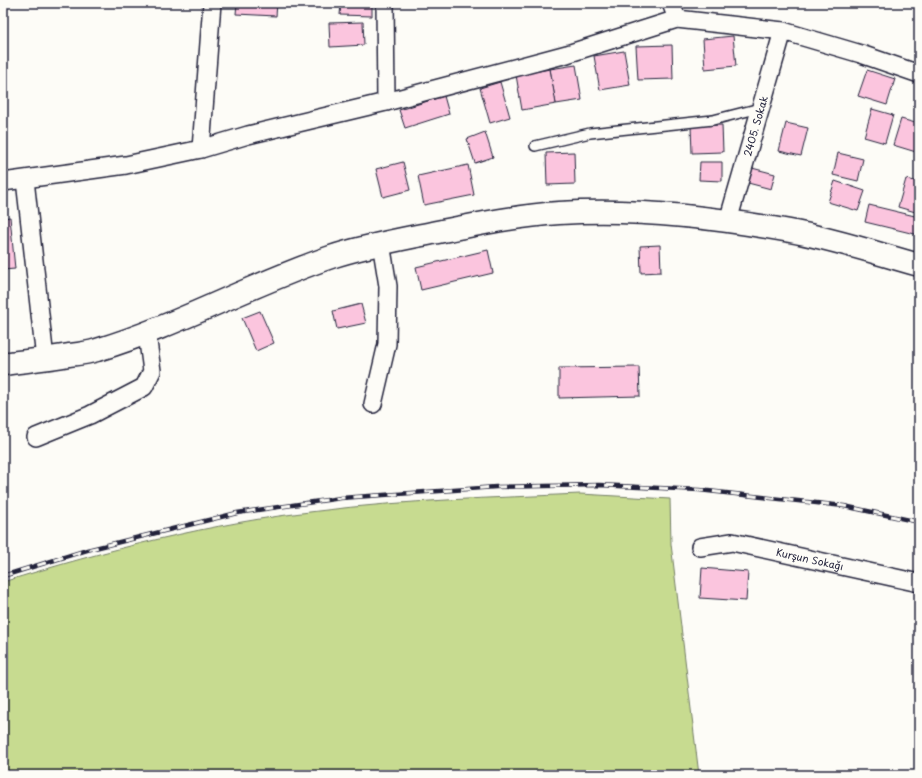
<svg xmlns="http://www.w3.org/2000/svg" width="922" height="778" font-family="'Playpen Sans',sans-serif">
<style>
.green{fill:#c7db90;stroke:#747e66}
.building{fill:#fbc5de;stroke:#22223b}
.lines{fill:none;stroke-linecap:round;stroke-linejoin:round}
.service-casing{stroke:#22223b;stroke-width:12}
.minor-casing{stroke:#22223b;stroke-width:20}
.tertiary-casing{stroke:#22223b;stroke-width:25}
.service{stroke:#fdfcf7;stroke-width:9}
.minor{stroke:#fdfcf7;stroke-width:17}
.tertiary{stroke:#fdfcf7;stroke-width:22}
.rail-casing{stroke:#22223b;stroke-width:4.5}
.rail{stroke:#fdfcf7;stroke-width:3;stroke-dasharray:9;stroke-linecap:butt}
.labels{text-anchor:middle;stroke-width:3.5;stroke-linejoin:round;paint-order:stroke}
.street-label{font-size:10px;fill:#22223b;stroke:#fdfcf7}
</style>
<rect width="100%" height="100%" fill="#fdfcf7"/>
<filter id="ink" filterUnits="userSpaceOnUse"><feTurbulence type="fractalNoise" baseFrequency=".025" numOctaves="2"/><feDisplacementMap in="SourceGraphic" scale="8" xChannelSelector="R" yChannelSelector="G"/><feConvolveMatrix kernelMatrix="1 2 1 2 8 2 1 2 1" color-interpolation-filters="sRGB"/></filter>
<g filter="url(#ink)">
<!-- green -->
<path class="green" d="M580 494 670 499 671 544 699 775H3V582C106 550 211 523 318 511 405 500 493 498 580 494Z"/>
<!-- building -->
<g class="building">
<path d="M237 3H277L276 16 236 14Z"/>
<path d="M341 3H372V16L340 15Z"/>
<path d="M363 22 364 45 330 47 329 23Z"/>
<path d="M733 36 736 66 705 69 703 39Z"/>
<path d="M672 45 673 79 638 80 636 46Z"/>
<path d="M624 51 630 85 600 90 594 56Z"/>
<path d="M576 65 582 100 556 104 550 69Z"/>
<path d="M550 69 556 104 522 110 516 75Z"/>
<path d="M867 70 895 79 887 105 858 96Z"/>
<path d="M500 82 510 117 490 123 480 88Z"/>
<path d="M444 96 449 114 405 128 399 110Z"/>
<path d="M872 109 893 115 885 143 864 137Z"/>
<path d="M901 119 919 124V143L916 152 893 145Z"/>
<path d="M786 123 808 128 801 156 779 151Z"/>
<path d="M722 125 723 152 692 153 691 126Z"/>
<path d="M485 132 493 157 475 163 467 139Z"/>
<path d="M574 152 575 184 547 185 546 153Z"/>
<path d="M838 153 863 159 858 181 833 175Z"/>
<path d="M403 162 410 190 383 197 376 169Z"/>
<path d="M700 162H722V181L699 180Z"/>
<path d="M468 165 474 195 424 205 418 176Z"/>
<path d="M752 168 775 174 771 189 748 183Z"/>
<path d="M906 179 919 182V213L898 207Z"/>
<path d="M835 181 865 191 858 211 828 202Z"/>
<path d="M869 205 919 217V235L865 222Z"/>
<path d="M10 217 15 269 3 270V218Z"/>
<path d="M660 245 661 272 641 273 640 246Z"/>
<path d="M488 250 493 273 421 290 416 267Z"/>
<path d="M361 304 366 323 337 329 333 311Z"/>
<path d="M260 311 274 343 256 351 242 318Z"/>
<path d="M639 367 640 396 559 398V368Z"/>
<path d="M702 568 748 572 746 601 700 598Z"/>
</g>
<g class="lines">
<!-- service casing -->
<g class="service-casing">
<path id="service" d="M535 146 590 133 713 120 760 108"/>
</g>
<!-- minor casing -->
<g class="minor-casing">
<g id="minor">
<path d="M385 3 386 102"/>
<path d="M671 3 677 19"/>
<path d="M201 149 212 3"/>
<path d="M25 180 45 359"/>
<path d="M3 182 126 165 201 149 248 135 386 102 567 54 677 19 783 31 861 54 919 74"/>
<path id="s1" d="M728 221 783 31"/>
<path d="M373 404 387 344 388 286 381 243"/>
<path d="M36 437 90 415 144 387 152 371 147 334"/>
<path id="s2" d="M700 547 732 542 919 583"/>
</g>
</g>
<!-- tertiary casing -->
<g class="tertiary-casing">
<path id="tertiary" d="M3 364C25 361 47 359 69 355 78 354 88 353 97 350 177 326 251 284 331 257 364 246 398 240 432 233 474 225 516 216 559 213 636 208 714 217 790 231 834 239 876 253 919 265"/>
</g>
<!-- service -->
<use href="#service" class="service"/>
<!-- minor -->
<use href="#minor" class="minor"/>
<!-- tertiary -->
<use href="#tertiary" class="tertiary"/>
<!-- rail casing -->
<g class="rail-casing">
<path id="rail" d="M3 576 87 550 237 513 341 498 496 487 599 485 699 490 844 506 919 522"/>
</g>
<!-- rail -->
<use href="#rail" class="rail"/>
</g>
</g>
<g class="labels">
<!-- street labels -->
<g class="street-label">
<text dy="4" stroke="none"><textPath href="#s1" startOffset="99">2405. Sokak</textPath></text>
<text dy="4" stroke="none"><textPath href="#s2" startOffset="112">Kurşun Sokağı</textPath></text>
</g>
</g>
<!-- margin -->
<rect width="922" height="778" fill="none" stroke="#fdfcf7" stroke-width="16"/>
<rect x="8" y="8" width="906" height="762" fill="none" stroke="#22223b" stroke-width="1.5" filter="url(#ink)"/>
</svg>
